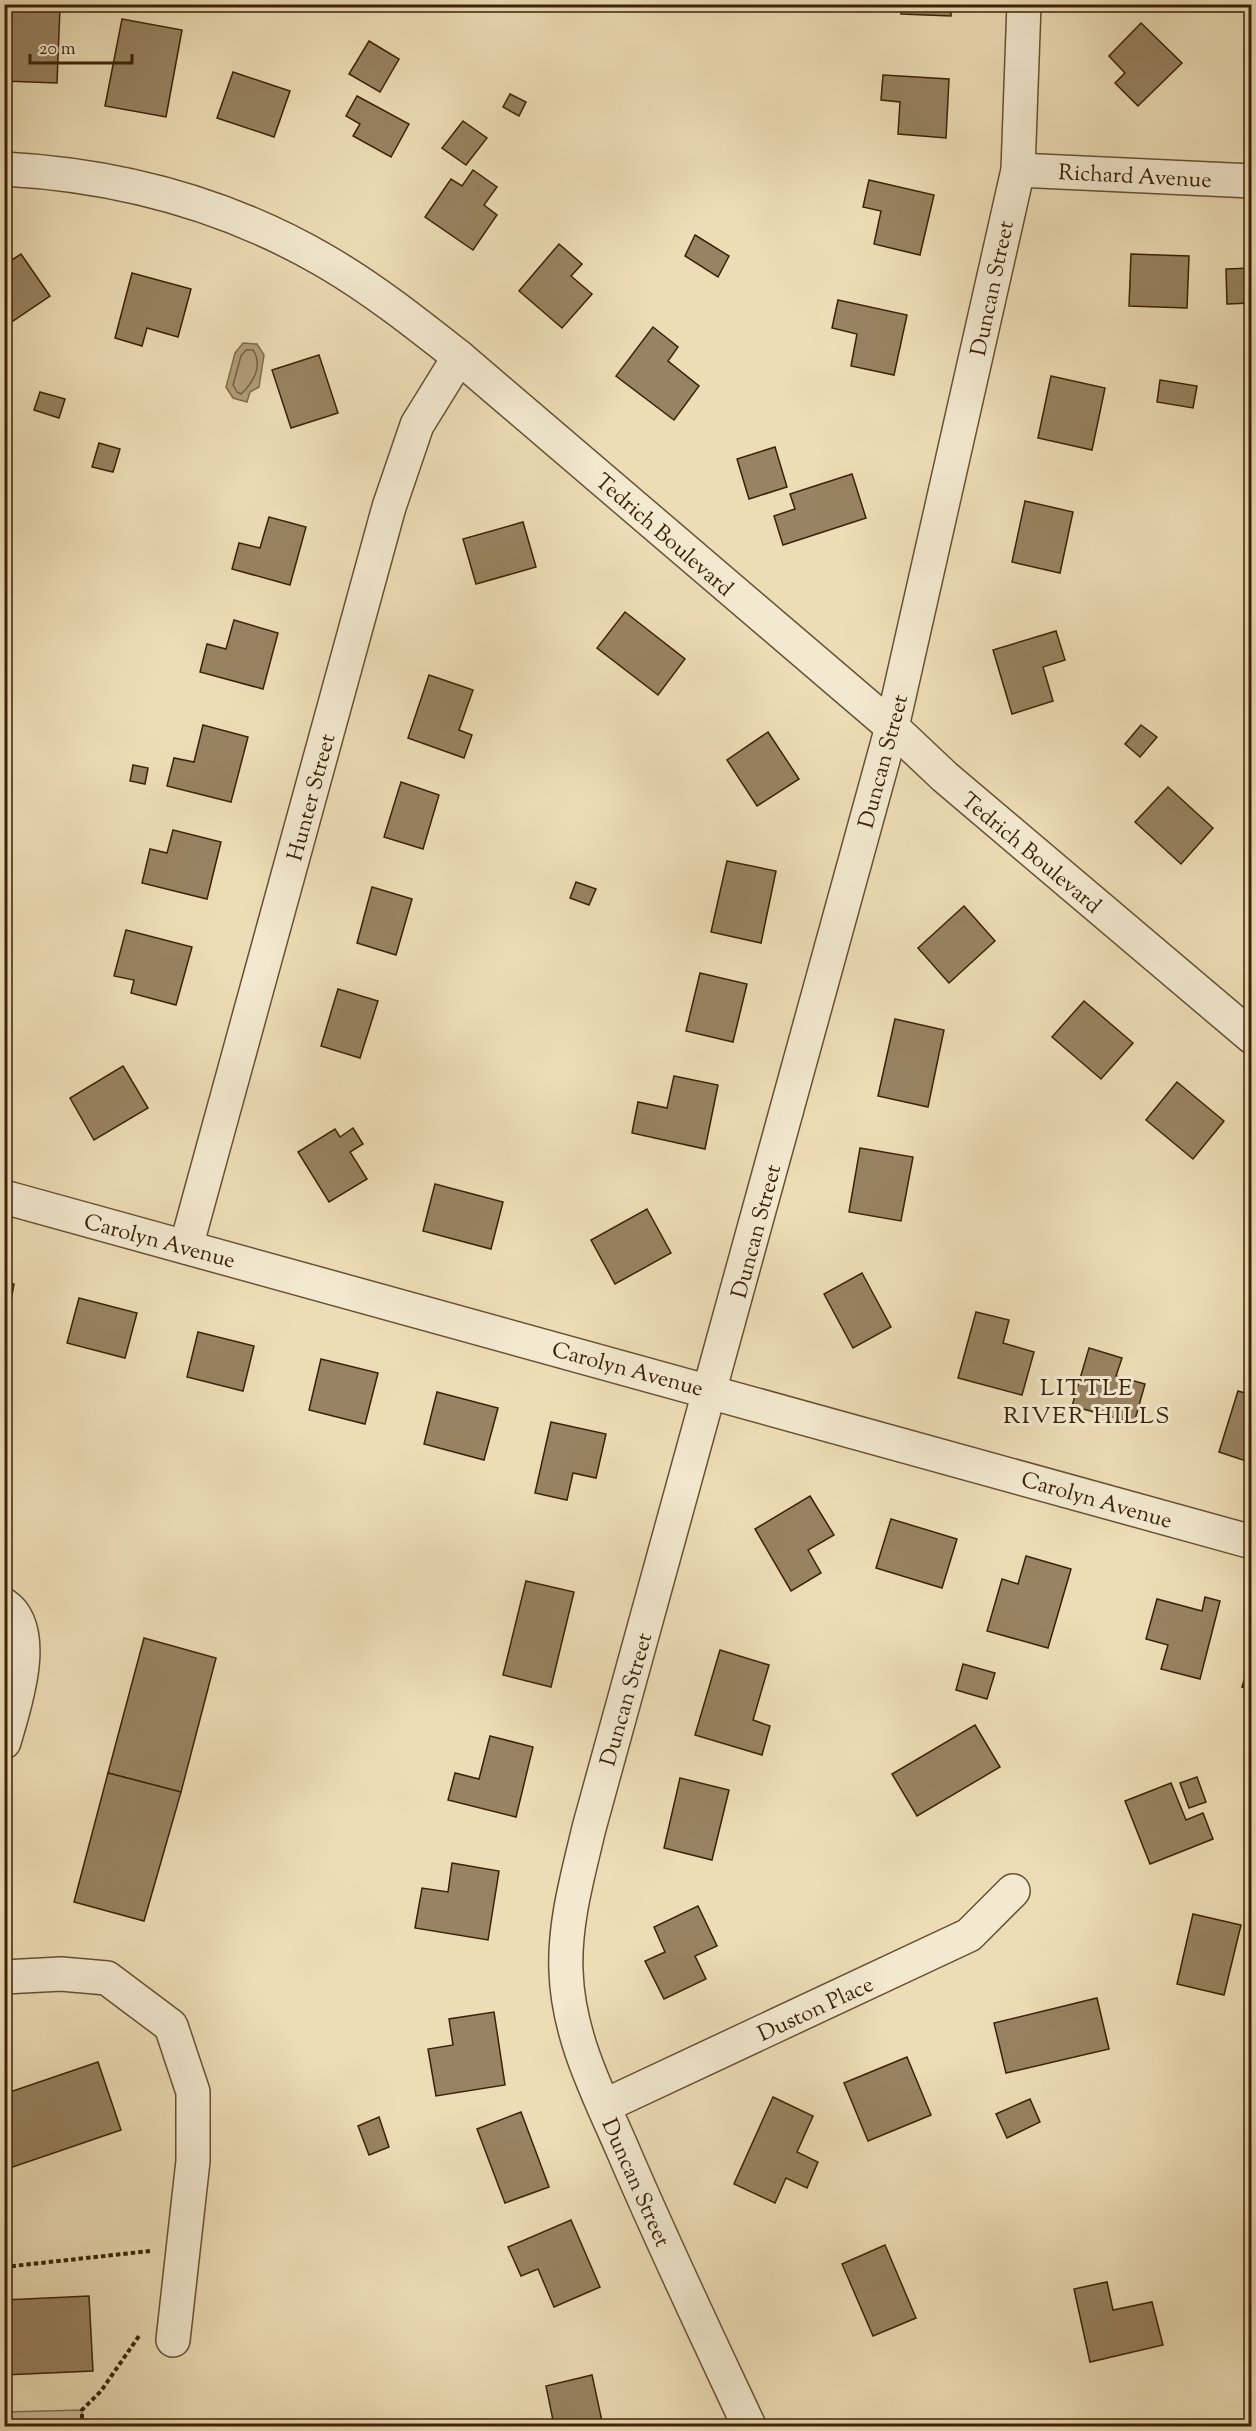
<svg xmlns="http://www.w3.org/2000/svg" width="1256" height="2431" font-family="'Sorts Mill Goudy',serif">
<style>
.park{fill:url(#park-crowns);stroke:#857050;stroke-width:1.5}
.water{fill:#b09d7a;stroke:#816c4c;stroke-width:1.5}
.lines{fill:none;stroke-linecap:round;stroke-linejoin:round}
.shore{stroke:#766040;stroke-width:1.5}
.building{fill:#988362;stroke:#3b2207;stroke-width:1.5}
.minor-casing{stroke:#685133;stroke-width:36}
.path{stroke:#3b2207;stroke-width:4;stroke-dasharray:4.5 3;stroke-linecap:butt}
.minor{stroke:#f3e9d0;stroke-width:33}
.labels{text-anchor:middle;stroke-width:6;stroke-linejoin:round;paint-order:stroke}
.street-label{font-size:22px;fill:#3b2207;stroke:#f3e9d0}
.neighbourhood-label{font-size:24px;letter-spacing:1.5px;fill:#3b2207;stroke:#f3e9d0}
</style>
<defs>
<pattern id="park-crowns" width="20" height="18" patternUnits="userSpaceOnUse" patternTransform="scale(1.5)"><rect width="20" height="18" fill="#cfbd98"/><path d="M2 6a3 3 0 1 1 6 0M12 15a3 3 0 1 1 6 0" fill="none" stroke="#b3a282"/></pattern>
</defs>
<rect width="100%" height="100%" fill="#edddb6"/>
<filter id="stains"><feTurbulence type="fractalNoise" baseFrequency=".00333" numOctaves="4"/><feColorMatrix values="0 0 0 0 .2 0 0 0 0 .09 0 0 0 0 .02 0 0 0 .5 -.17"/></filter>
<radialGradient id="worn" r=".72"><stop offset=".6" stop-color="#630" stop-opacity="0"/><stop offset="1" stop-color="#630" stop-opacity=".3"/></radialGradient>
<!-- park -->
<path class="park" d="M82 2410V2426H5V2412Z"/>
<!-- water -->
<path class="water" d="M243 343 257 344 264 355 259 387 250 392 247 402 233 398 226 387 235 353Z"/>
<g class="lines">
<!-- shore -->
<path class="shore" d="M246 350H253C264 366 252 384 241 394L237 392 233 385 241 356Z"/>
</g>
<!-- building -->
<g class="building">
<path d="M902 4H951V16L901 14Z"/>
<path d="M4 6 60 8 57 83 4 81Z"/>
<path d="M122 19 182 30 166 117 105 106Z"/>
<path d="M1141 23 1182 63 1138 106 1115 83 1125 73 1109 56Z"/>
<path d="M369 41 399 59 380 92 349 74Z"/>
<path d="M233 72 290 91 274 137 217 118Z"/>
<path d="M883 75 949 79 946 138 898 134 900 102 881 100Z"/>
<path d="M510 94 526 102 519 116 503 107Z"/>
<path d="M357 96 409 124 391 157 353 136 360 124 346 116Z"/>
<path d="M463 121 487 138 466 165 442 148Z"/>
<path d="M473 170 497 187 484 205 497 215 473 250 425 217 451 179 462 186Z"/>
<path d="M869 180 934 195 920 255 874 244 881 211 863 207Z"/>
<path d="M695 235 729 256 718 277 685 256Z"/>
<path d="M559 244 582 264 571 276 592 294 562 328 519 291Z"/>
<path d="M21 254 50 296 4 327V265Z"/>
<path d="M1131 254 1189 256 1187 308 1129 306Z"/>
<path d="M1252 268V303L1227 304 1226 269Z"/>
<path d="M132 273 191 289 178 337 147 328 142 346 115 338Z"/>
<path d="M838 300 907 315 894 375 851 366 857 334 832 328Z"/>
<path d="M653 327 678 347 668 361 699 386 674 420 616 376Z"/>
<path d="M319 355 338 413 291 428 272 370Z"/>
<path d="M1051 376 1105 388 1092 450 1038 438Z"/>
<path d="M1160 380 1197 386 1193 408 1157 402Z"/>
<path d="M40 392 65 399 59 418 34 410Z"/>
<path d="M99 443 120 449 113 472 92 467Z"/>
<path d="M775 447 787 487 749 499 737 459Z"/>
<path d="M852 474 866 518 783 545 774 516 795 509 790 494Z"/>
<path d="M1025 501 1073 512 1060 573 1012 562Z"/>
<path d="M269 517 306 527 290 585 232 569 239 543 260 548Z"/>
<path d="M523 522 536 567 476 584 463 539Z"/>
<path d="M625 612 685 659 658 695 597 648Z"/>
<path d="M234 620 278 633 263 689 200 672 207 644 226 649Z"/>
<path d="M1056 631 1065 660 1043 667 1053 701 1012 714 993 650Z"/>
<path d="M429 675 473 690 459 730 472 735 464 758 408 738Z"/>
<path d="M203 725 248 737 231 802 167 786 174 758 194 762Z"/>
<path d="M1141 725 1157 737 1140 757 1125 744Z"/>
<path d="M768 732 799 779 757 806 727 760Z"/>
<path d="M133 765 148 768 145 784 130 781Z"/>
<path d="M401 782 439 795 423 849 384 837Z"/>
<path d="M1168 787 1213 828 1181 864 1135 822Z"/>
<path d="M173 830 221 842 207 899 142 883 150 849 167 853Z"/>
<path d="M727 861 776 871 761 943 711 932Z"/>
<path d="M576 882 596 889 589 905 570 898Z"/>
<path d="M372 887 412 899 396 955 357 943Z"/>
<path d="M964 906 995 941 949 983 918 948Z"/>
<path d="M126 930 192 947 176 1005 131 993 134 980 114 976Z"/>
<path d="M700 973 747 984 733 1042 686 1031Z"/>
<path d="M338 989 378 1001 360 1058 321 1046Z"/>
<path d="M1084 1001 1133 1043 1101 1079 1052 1037Z"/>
<path d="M895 1019 944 1030 928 1107 878 1096Z"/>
<path d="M123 1066 148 1108 94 1140 70 1098Z"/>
<path d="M674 1076 718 1085 705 1149 632 1133 638 1102 667 1108Z"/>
<path d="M1177 1082 1224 1121 1193 1159 1146 1120Z"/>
<path d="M353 1128 363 1144 350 1152 367 1179 329 1202 298 1152 335 1129 340 1137Z"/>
<path d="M860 1148 913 1157 901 1221 849 1212Z"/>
<path d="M435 1184 503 1202 491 1249 423 1231Z"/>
<path d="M647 1209 671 1253 615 1284 591 1240Z"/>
<path d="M862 1273 891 1327 853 1348 824 1294Z"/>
<path d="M4 1282 14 1284 7 1322 4 1321Z"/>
<path d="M79 1298 137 1313 125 1358 67 1343Z"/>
<path d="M976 1312 1009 1320 1003 1343 1034 1352 1022 1395 958 1378Z"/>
<path d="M198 1332 254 1346 243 1391 187 1377Z"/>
<path d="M1089 1348 1122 1358 1116 1376 1145 1384 1134 1423 1072 1406Z"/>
<path d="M321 1359 378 1373 365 1424 309 1410Z"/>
<path d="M1238 1391 1252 1395V1463L1219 1452Z"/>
<path d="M437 1392 498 1408 484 1460 424 1444Z"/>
<path d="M551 1422 606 1434 596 1478 573 1473 567 1500 535 1493Z"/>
<path d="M810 1496 834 1535 808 1550 821 1573 791 1591 755 1529Z"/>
<path d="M891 1519 957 1539 942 1588 876 1568Z"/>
<path d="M1026 1556 1071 1569 1048 1648 987 1631 1002 1579 1018 1584Z"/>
<path d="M526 1581 574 1592 551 1687 503 1675Z"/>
<path d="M1205 1597 1220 1601 1200 1679 1161 1669 1168 1645 1146 1639 1157 1599 1202 1611Z"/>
<path d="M144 1638 216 1658 181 1792 108 1773Z"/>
<path d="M720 1650 769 1665 753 1720 770 1726 762 1755 695 1735Z"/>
<path d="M1252 1654V1690L1242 1687Z"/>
<path d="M963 1664 995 1673 987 1699 956 1690Z"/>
<path d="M975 1725 1000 1767 917 1816 892 1774Z"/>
<path d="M490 1736 533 1747 516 1817 448 1800 455 1773 479 1779Z"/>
<path d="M108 1773 181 1792 144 1921 74 1902Z"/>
<path d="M1197 1777 1206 1802 1189 1808 1180 1783Z"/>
<path d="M680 1778 729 1790 712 1860 664 1848Z"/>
<path d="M1171 1783 1186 1820 1203 1813 1213 1839 1150 1864 1125 1801Z"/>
<path d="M452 1863 499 1871 488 1940 415 1928 422 1888 448 1892Z"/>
<path d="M698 1906 717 1946 695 1956 706 1979 664 1999 645 1961 665 1952 654 1927Z"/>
<path d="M1193 1914 1241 1925 1224 1995 1177 1984Z"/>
<path d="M1097 1998 1109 2049 1006 2073 994 2023Z"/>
<path d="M494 2012 505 2085 436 2096 428 2049 453 2045 449 2019Z"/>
<path d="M907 2057 931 2115 868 2141 844 2083Z"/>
<path d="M98 2062 121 2130 4 2170V2094Z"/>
<path d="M773 2097 813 2116 797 2152 818 2162 807 2188 786 2178 775 2203 734 2184Z"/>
<path d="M1030 2099 1040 2122 1007 2138 996 2114Z"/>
<path d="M521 2112 549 2187 505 2203 477 2129Z"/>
<path d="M379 2117 389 2147 369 2155 358 2126Z"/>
<path d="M571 2220 600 2287 554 2307 538 2269 521 2276 508 2247Z"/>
<path d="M885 2245 916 2318 873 2336 842 2264Z"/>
<path d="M1107 2282 1113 2310 1152 2302 1163 2345 1090 2362 1074 2289Z"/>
<path d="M89 2296 93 2371 4 2375V2300Z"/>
<path d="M592 2375 603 2426H547L554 2425 546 2386Z"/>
</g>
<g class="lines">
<!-- minor casing -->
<g class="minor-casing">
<g id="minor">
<path d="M4 169C118 175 227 204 325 261 373 289 416 323 459 357L892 727 945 777 1252 1037"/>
<path d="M1018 170 1252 181"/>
<path d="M4 1197 1252 1542"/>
<path d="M186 1247 389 507 417 425 459 357"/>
<path d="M4 1605C41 1630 14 1707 4 1742"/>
<path d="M4 1977 61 1974 107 1978 171 2026 193 2092V2161L173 2340"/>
<path d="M604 2106 969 1935 1013 1891"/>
<path d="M749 2426C706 2334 662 2242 622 2148 597 2091 568 2035 566 1971 564 1923 578 1875 589 1828L892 727 1018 170 1024 4"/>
</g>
</g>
<!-- path -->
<g class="path">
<path d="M4 2267 150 2251"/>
<path d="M82 2426V2410L101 2391 139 2336"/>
</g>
<!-- minor -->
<use href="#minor" class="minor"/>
</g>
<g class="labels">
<!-- street labels -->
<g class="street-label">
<text transform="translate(1135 175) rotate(3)" y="8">Richard Avenue</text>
<text transform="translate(991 288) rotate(-78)" y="8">Duncan Street</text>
<text transform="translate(665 534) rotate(41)" y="8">Tedrich Boulevard</text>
<text transform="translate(882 761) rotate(-75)" y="8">Duncan Street</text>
<text transform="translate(310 797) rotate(-75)" y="8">Hunter Street</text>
<text transform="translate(1032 852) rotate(40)" y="8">Tedrich Boulevard</text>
<text transform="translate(755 1231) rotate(-75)" y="8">Duncan Street</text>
<text transform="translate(160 1240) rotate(15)" y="8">Carolyn Avenue</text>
<text transform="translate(628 1368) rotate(15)" y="8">Carolyn Avenue</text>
<text transform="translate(1097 1499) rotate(16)" y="8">Carolyn Avenue</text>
<text transform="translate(625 1699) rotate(-74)" y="8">Duncan Street</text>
<text transform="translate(815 2008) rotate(-25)" y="8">Duston Place</text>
<text transform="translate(637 2182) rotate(66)" y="8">Duncan Street</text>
</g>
<!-- neighbourhood labels -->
<g class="neighbourhood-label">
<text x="1087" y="1395">LITTLE<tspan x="1087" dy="28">RIVER HILLS</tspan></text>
</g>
</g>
<!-- margin -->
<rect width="1256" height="2431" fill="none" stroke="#edddb6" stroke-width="24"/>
<rect x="6" y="6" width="1244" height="2419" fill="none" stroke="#3b2207" stroke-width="3"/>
<rect x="12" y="12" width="1232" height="2407" fill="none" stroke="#3b2207" stroke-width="1.5"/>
<!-- scale -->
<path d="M30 54v9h102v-9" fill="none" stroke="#3b2207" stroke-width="3"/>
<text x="39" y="54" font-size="18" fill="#3b2207" stroke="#f3e9d0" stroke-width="4.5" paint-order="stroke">20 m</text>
<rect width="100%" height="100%" filter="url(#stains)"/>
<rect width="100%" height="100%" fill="url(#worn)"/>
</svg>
